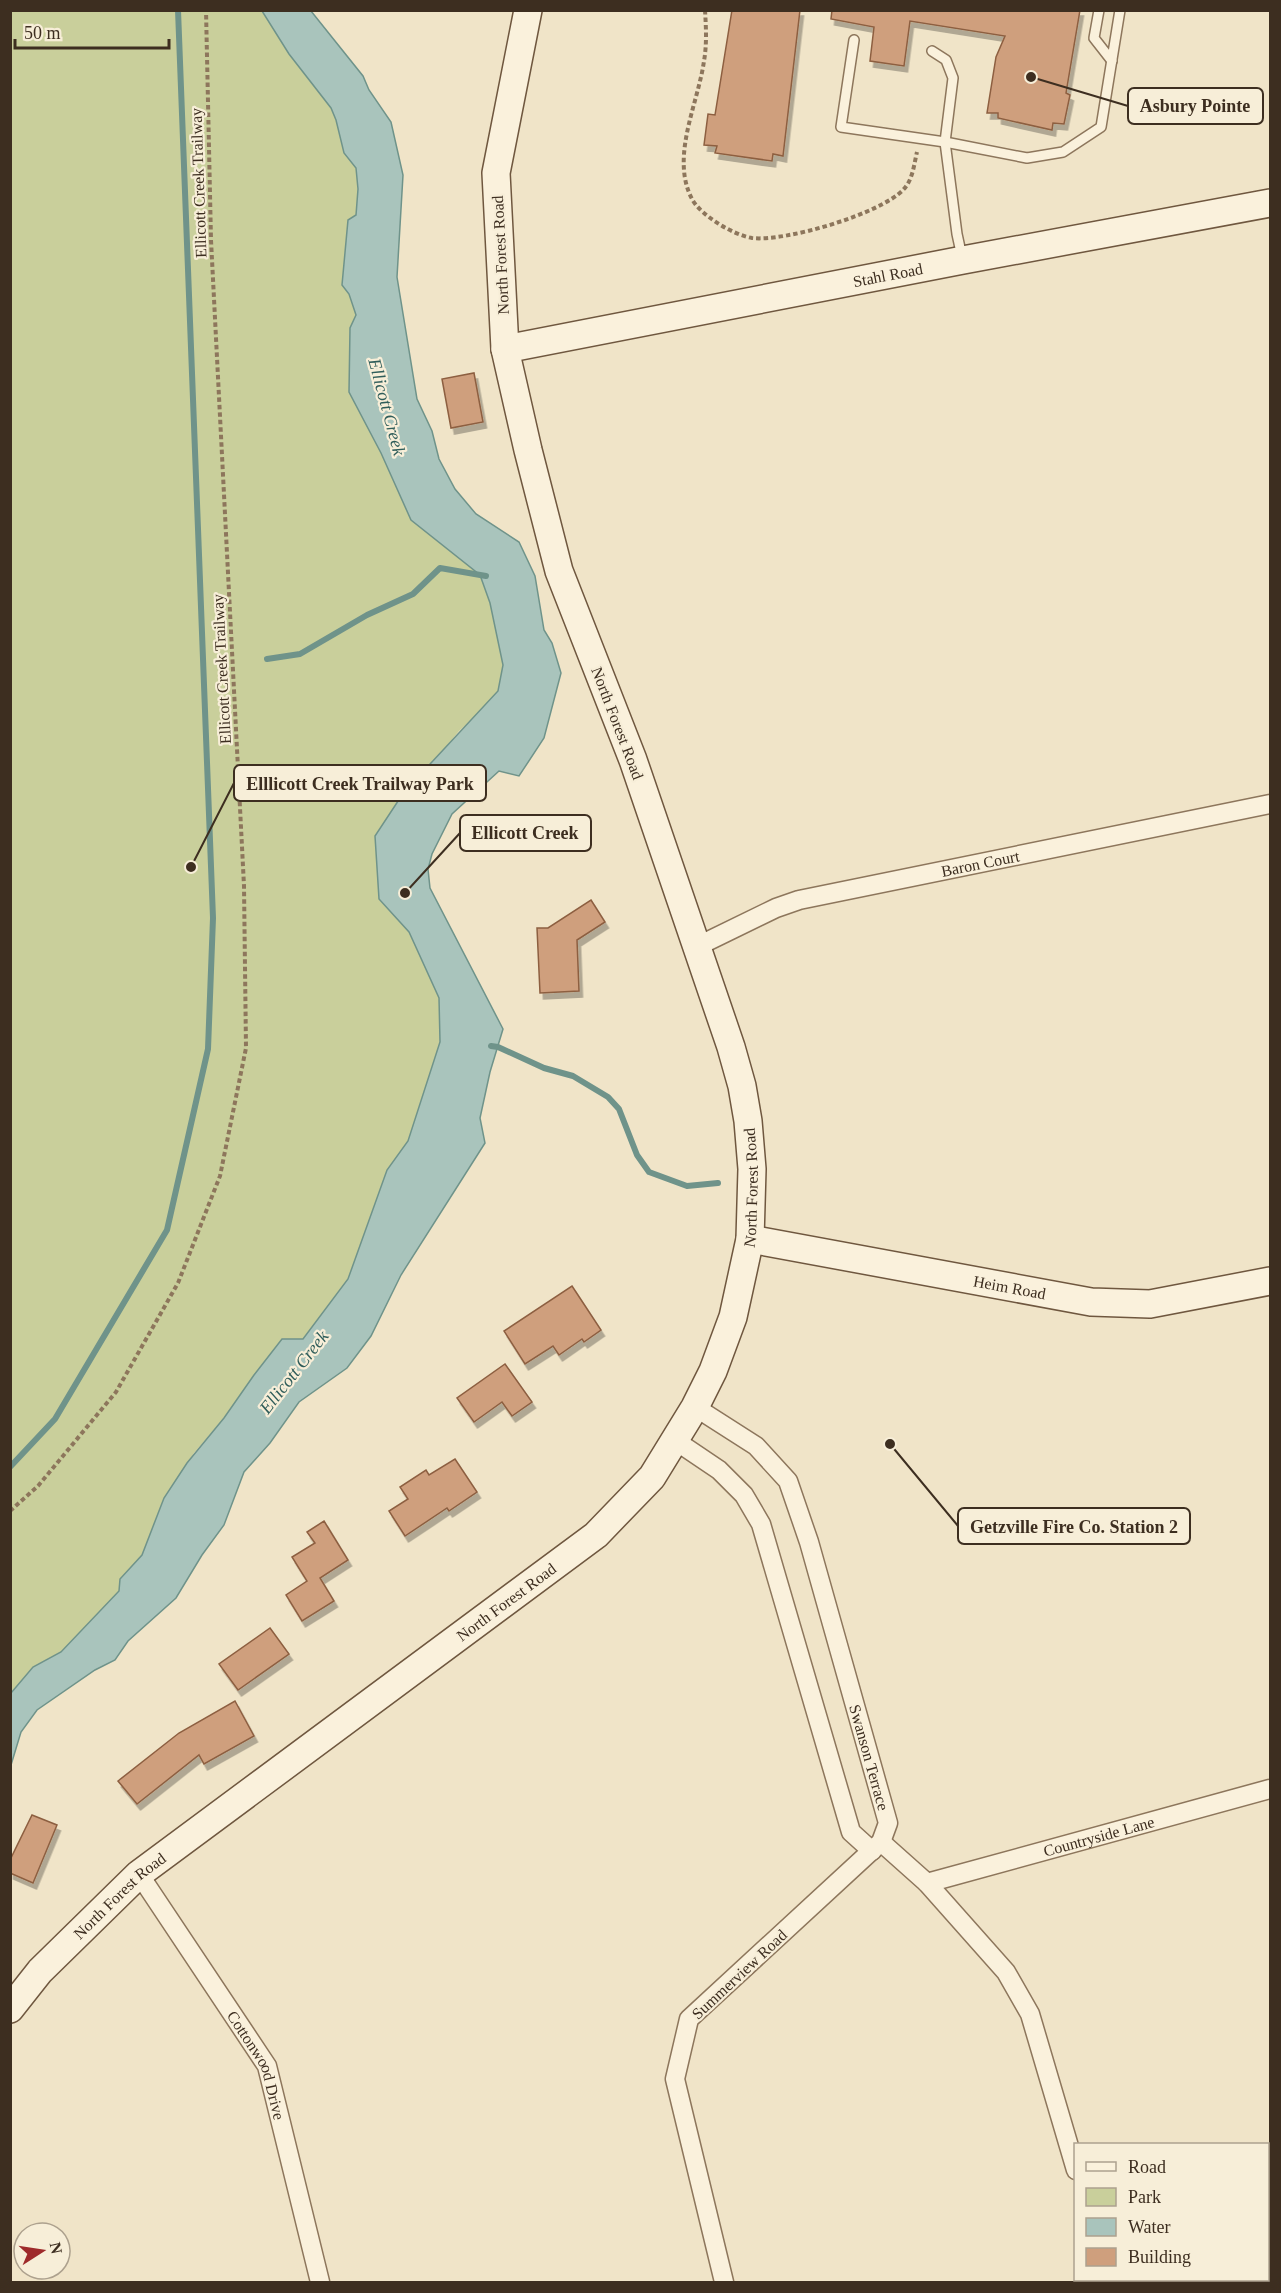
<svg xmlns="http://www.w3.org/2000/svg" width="1281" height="2293" font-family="'Times New Roman',serif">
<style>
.green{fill:#c9cf9b}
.water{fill:#a9c4bc;stroke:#6f938a;stroke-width:1.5}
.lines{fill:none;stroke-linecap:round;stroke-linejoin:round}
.stream{stroke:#6f938a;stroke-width:6}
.building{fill:#cf9f7d;stroke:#8d5f41;stroke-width:1.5;filter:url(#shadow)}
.lane-casing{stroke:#8d765c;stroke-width:12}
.street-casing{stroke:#8d765c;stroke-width:21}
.secondary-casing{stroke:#6f573f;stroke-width:30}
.path{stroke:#8d765c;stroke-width:4;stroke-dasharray:4.5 3;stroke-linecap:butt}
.lane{stroke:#faf1dc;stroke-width:9}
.street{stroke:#faf1dc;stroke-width:18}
.secondary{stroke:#faf1dc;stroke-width:27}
.labels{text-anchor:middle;stroke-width:4.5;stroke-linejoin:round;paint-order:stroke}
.street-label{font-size:16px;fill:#3d2e20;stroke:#f7eed8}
.water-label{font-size:18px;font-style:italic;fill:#2f5d5a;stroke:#f7eed8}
.leader{fill:none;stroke:#3d2e20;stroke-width:2}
.callout-dot{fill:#3d2e20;stroke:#f7eed8;stroke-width:2}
.callout{fill:#f7eed8;stroke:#3d2e20;stroke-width:2}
.callout-label{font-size:18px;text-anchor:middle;font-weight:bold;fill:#3d2e20}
</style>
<defs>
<filter id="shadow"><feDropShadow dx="3.5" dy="6" stdDeviation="0" flood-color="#0004"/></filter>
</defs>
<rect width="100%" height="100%" fill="#f0e4c8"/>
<!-- green -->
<path class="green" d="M11 11H262L289 54 331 108 336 120 344 152 356 168 358 189 356 215 348 220 342 285 349 294 356 315 350 328 349 392 381 453 411 520 480 575 490 603 505 671 496 697 459 731 432 764 404 792 379 899 409 932 439 998 440 1043 408 1142 387 1170 348 1279 303 1339 254 1375 224 1418 194 1453 164 1498 142 1555 120 1579V1591L61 1652 33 1667 11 1693Z"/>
<!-- water -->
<path class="water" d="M262 11H311L363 76 369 90 391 122 403 175 397 277 417 399 432 431 439 459 455 489 476 514 519 542 535 576 544 630 552 643 561 673 544 738 519 776 499 771 452 814 432 854 428 869 430 888 503 1029 490 1072 480 1118 485 1143 401 1275 371 1336 347 1368 299 1402 270 1443 244 1472 224 1525 202 1555 176 1598 128 1641 115 1660 95 1670 37 1710 21 1732 11 1765V1693L33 1667 61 1652 119 1591 120 1579 142 1555 164 1498 187 1463 224 1418 254 1375 282 1339H303L348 1279 387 1170 408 1141 440 1042 439 998 409 932 379 899 375 836 404 792 498 691 503 665 490 603 480 575 411 520 381 453 349 392 350 328 356 315 349 294 342 285 348 220 356 215 358 189 356 168 344 153 336 120 331 108 289 54Z"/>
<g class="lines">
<!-- stream -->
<g class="stream">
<path d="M267 659 300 654 367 615 413 594 440 568 486 576"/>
<path d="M491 1046 498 1047 544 1068 573 1076 608 1097 619 1109 637 1155 649 1172 687 1186 718 1183"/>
<path d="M10 1467 55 1419 167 1230 208 1049 213 918 178 10"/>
</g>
</g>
<!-- building -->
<g class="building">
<path d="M732 10H800L783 156 773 154 772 161 715 153 717 146 704 145 708 114 715 115Z"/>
<path d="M832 10H1080L1066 93 1070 95 1064 124 1053 123 1052 130 998 118V113H987L996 57 1005 36 910 21 904 66 870 61 874 27 831 19Z"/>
<path d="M474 373 483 422 451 428 442 379Z"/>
<path d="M591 900 605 922 577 940 579 991 540 993 537 928H548Z"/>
<path d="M572 1286 601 1330 584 1342 582 1339 559 1355 553 1346 525 1364 504 1331Z"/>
<path d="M505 1364 532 1402 512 1416 502 1402 474 1422 457 1398Z"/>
<path d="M455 1459 477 1492 449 1511 447 1508 405 1536 389 1511 408 1499 400 1487 426 1470 429 1475Z"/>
<path d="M324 1521 348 1560 320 1578 334 1601 302 1621 286 1595 307 1581 292 1557 315 1543 307 1532Z"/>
<path d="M270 1628 289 1654 238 1690 219 1664Z"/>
<path d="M235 1701 254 1736 204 1764 199 1755 137 1804 118 1781 179 1733Z"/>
<path d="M32 1815 57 1825 33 1883 10 1873V1860Z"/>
</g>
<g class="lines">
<!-- lane casing -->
<g class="lane-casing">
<g id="lane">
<path d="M1099 10 1094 38 1112 61"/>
<path d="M854 40 841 127 945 142 1027 158 1063 152 1101 127 1120 10"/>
<path d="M932 51 946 60 953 78 945 142 957 234 962 257"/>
</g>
</g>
<!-- street casing -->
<g class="street-casing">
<g id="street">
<path id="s1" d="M698 946 776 908 799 900 1270 804"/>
<path id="s2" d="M695 1407 756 1446 788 1481 809 1542 888 1823 881 1842 689 2019 675 2079 724 2282"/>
<path d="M676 1441 719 1470 744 1495 761 1524 851 1832 872 1851"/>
<path d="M881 1842 927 1883 1006 1972 1030 2014 1076 2170"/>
<path id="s3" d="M139 1874 267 2066 320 2282"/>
<path id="s4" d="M927 1883 1270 1789"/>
<path d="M1108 2280 1109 2282"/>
</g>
</g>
<!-- secondary casing -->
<g class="secondary-casing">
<g id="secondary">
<path id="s5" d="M505 349 963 260 1270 203"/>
<path id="s6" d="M750 1239 1091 1302 1150 1304 1270 1281"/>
<path id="s7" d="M10 2009 40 1971 139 1874 596 1535 652 1477 695 1407 713 1371 733 1317 750 1239 752 1169 748 1121 742 1086 731 1047 633 760 559 571 528 450 505 349 496 173 528 10"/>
</g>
</g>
<!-- path -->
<g class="path">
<path d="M705 10C706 27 707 44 704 61 698 104 670 157 692 199 701 216 734 235 752 238 785 242 880 214 903 190 913 180 914 164 917 152"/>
<path d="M10 1511 38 1486 116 1392 178 1283 220 1176 246 1048 244 886 211 240 206 10"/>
</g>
<!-- lane -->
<use href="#lane" class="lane"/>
<!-- street -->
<use href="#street" class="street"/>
<!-- secondary -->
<use href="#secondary" class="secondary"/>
</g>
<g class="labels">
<!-- street labels -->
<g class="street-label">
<text transform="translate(198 183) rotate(-92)" y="6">Ellicott Creek Trailway</text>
<text transform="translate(500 255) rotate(-93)" y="6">North Forest Road</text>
<text dy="6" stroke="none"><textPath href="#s5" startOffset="390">Stahl Road</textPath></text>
<text transform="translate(221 669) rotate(-93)" y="6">Ellicott Creek Trailway</text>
<text transform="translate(618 723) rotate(69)" y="6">North Forest Road</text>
<text dy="6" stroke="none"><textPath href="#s1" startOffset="296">Baron Court</textPath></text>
<text dy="6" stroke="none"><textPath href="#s7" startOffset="1148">North Forest Road</textPath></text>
<text dy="6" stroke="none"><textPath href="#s6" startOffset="264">Heim Road</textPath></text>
<text dy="6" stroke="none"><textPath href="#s7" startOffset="644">North Forest Road</textPath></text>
<text dy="6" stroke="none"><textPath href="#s2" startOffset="408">Swanson Terrace</textPath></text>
<text dy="6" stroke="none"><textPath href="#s4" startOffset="178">Countryside Lane</textPath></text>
<text dy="6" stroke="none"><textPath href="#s7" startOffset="158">North Forest Road</textPath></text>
<text transform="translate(739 1974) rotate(-43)" y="6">Summerview Road</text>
<text dy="6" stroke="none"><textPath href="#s3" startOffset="226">Cottonwood Drive</textPath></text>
</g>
<!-- water labels -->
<g class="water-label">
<text transform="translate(387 407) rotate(75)" y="6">Ellicott Creek</text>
<text transform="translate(294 1372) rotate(-52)" y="6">Ellicott Creek</text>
</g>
</g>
<!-- callouts -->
<path class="leader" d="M1031 77L1128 106M191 867L234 783M405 893L460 833M890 1444L958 1526"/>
<g class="callout-dot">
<circle cx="1031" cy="77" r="6"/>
<circle cx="191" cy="867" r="6"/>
<circle cx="405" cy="893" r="6"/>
<circle cx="890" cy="1444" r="6"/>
</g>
<g class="callout">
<rect x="1128" y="88" width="135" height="36" rx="6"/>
<rect x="234" y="765" width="252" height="36" rx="6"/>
<rect x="460" y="815" width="131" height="36" rx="6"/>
<rect x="958" y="1508" width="232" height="36" rx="6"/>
</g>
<g class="callout-label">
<text x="1195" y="112">Asbury Pointe</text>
<text x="360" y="790">Elllicott Creek Trailway Park</text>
<text x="525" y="839">Ellicott Creek</text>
<text x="1074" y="1533">Getzville Fire Co. Station 2</text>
</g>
<!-- border -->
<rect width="1281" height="2293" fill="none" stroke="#3d2e20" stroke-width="24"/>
<!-- legend -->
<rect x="1074" y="2143" width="195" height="138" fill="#f7eed8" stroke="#ada18e" stroke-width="1.5"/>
<rect x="1086" y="2162" width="30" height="9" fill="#faf1dc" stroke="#ada18e" stroke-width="1.5"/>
<text x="1128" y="2173" font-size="18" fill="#3d2e20">Road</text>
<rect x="1086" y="2188" width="30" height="18" fill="#c9cf9b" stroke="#ada18e" stroke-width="1.5"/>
<text x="1128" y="2203" font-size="18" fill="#3d2e20">Park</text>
<rect x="1086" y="2218" width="30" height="18" fill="#a9c4bc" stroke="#ada18e" stroke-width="1.5"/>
<text x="1128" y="2233" font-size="18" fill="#3d2e20">Water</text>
<rect x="1086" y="2248" width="30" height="18" fill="#cf9f7d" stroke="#ada18e" stroke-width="1.5"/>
<text x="1128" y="2263" font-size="18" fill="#3d2e20">Building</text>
<!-- north arrow -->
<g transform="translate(42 2251) rotate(78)"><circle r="28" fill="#f7eed8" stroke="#ada18e" stroke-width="1.5"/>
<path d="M0-4.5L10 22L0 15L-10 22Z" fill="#9e2a2b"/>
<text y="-9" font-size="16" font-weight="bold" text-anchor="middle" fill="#3d2e20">N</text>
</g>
<!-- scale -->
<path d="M15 39v9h154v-9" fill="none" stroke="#3d2e20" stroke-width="3"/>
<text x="24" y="39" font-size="18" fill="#3d2e20" stroke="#f7eed8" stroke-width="4.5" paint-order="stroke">50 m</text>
</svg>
